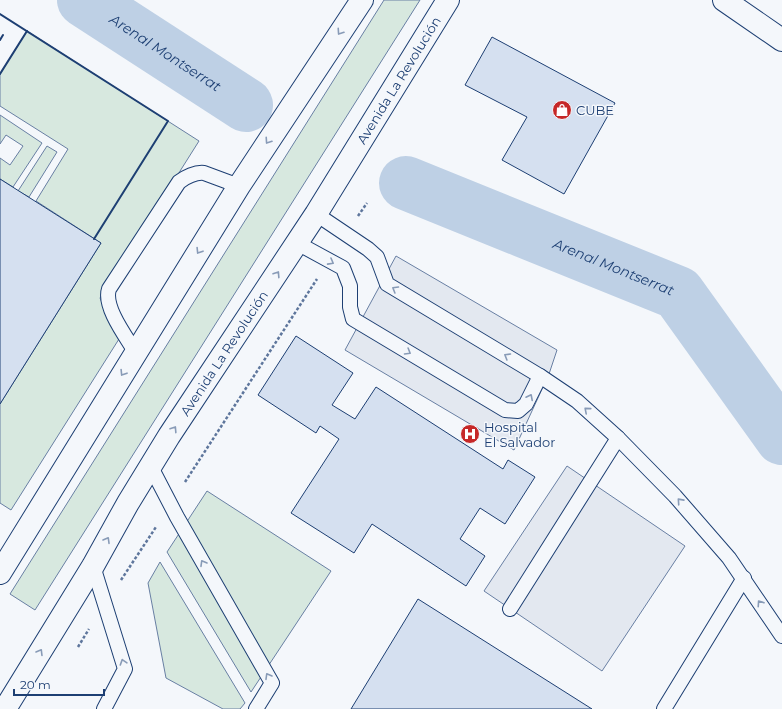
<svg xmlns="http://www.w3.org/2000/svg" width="782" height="709" font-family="Montserrat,sans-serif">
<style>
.green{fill:#d7e8df;stroke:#687fa3}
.parking{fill:#e3e8f0;stroke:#687fa3}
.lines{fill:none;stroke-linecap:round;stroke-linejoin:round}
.river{stroke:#bed0e5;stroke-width:54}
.building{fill:#d5e0f0;stroke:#1d3f73}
.lane-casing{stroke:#1d3f73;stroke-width:16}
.street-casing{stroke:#1d3f73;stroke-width:24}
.secondary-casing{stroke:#1d3f73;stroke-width:24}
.path{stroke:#5e769c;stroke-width:2.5;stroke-dasharray:3 2;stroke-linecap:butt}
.lane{stroke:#f4f7fb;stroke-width:14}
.street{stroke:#f4f7fb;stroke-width:22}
.secondary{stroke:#f4f7fb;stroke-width:22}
.wall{stroke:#1d3f73;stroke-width:2}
.oneway{stroke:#889bb7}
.labels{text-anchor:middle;stroke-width:3;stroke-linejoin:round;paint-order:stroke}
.street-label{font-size:13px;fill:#1d3f73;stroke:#f4f7fb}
.poi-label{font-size:13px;fill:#1d3f73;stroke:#f4f7fb;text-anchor:start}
.water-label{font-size:14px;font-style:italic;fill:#1d3f73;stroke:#f4f7fb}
</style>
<rect width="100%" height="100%" fill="#f4f7fb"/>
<!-- green -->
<g class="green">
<path d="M384 0H420L35 610 10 594Z"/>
<path d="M27 31 199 141 100 298 119 339 11 510 0 503V404L101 243 36 201 68 149 0 106V74Z"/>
<path d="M0 115 42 143 13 187 0 179V158L10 165 23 146 6 135 0 144Z"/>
<path d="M47 146 57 152 29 197 18 191Z"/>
<path d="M207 491 331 571 251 692 167 552Z"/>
<path d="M160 562 245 703 240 709H223L166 678 148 583Z"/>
</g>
<!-- parking -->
<g class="parking">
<path d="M396 256 557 350 549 374 514 450 345 350Z"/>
<path d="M567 466 685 546 602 671 484 591Z"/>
</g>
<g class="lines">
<!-- river -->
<g class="river">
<path id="s1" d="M84 0 246 105"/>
<path id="s2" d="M406 183 678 293 782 438"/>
</g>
</g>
<!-- building -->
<g class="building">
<path d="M492 37 615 103 564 194 502 160 527 117 465 85Z"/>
<path d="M0 179 101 243 0 404Z"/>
<path d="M296 336 353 373 332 405 355 419 376 387 503 469 508 460 535 477 505 524 480 508 460 539 485 556 466 586 372 524 354 553 291 513 339 439 320 426 316 433 258 395Z"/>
<path d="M418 599 592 709H351Z"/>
</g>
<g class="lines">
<!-- lane casing -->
<g class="lane-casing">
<g id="lane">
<path d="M316 214 368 249 377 257 387 284 540 376 577 401 618 438 675 496 729 558 782 636"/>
<path d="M297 243 343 268 350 286V307L353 319 505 410 518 411 526 404 540 376"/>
<path d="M136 353C127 338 103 307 109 289L179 182C185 177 196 172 204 173L239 186"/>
<path d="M151 467 177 517 272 683 256 709"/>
<path d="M93 566 125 669 104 709"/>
<path d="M510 609 618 438"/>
<path d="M664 709 744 578"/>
</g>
</g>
<!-- street casing -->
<g class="street-casing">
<path id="street" d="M724 0 782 40"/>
</g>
<!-- secondary casing -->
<g class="secondary-casing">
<g id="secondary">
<path d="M0 573 239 186 362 0"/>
<path id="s3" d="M5 709 93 566 128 503 169 436 316 214 448 0"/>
</g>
</g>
<!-- path -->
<g class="path">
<path d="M358 216 367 203"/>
<path d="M185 482 317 279"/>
<path d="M121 580 156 527"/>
<path d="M78 647 89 629"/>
</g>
<!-- lane -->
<use href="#lane" class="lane"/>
<!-- street -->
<use href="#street" class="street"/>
<!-- secondary -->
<use href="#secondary" class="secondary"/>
<!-- wall -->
<g class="wall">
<path d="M0 14 168 121 94 239"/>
<path d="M0 40 3 35"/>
<path d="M0 74 27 31"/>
</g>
</g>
<!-- one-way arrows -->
<defs><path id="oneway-chevron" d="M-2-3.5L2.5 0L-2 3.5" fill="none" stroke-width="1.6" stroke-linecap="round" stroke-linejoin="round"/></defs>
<g class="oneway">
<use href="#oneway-chevron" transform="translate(340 32) rotate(124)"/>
<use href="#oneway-chevron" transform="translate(268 141) rotate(124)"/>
<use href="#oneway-chevron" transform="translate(199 251) rotate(122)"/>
<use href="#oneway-chevron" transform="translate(331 262) rotate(29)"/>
<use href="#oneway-chevron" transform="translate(277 274) rotate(-57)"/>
<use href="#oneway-chevron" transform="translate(395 289) rotate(-149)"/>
<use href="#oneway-chevron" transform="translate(408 352) rotate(31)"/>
<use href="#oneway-chevron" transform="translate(507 356) rotate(-149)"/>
<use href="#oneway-chevron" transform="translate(123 373) rotate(122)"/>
<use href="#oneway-chevron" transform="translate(530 397) rotate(-63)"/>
<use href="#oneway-chevron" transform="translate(587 410) rotate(-139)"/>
<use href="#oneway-chevron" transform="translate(174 429) rotate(-57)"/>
<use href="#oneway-chevron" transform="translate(680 501) rotate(-132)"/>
<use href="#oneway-chevron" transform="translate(107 540) rotate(-60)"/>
<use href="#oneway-chevron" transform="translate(203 563) rotate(-120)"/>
<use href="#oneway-chevron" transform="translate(760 603) rotate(-124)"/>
<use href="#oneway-chevron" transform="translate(40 652) rotate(-59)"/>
<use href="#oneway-chevron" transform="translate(123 662) rotate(-108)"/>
<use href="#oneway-chevron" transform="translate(268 676) rotate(-120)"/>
</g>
<!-- icons -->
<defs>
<g id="shop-disc" transform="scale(1)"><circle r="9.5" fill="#c62828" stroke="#f4f7fb"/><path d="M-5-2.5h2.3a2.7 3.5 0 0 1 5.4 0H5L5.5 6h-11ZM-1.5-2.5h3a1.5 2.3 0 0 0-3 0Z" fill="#fff"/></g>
<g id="hospital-disc" transform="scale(1)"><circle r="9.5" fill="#c62828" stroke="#f4f7fb"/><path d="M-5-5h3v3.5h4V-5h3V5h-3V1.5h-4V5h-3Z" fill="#fff"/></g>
</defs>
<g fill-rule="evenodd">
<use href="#shop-disc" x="562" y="110"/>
<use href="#hospital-disc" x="470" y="434"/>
</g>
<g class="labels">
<!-- street labels -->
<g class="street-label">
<text dy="5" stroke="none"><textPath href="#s3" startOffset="742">Avenida La Revolución</textPath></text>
<text dy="5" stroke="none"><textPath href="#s3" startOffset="418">Avenida La Revolución</textPath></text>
</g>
<!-- poi labels -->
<g class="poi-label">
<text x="576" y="115">CUBE</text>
<text x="484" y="432">Hospital<tspan x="484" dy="15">El Salvador</tspan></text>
</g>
<!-- water labels -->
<g class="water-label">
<text dy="5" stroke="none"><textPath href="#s1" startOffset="97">Arenal Montserrat</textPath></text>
<text dy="5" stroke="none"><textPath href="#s2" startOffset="224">Arenal Montserrat</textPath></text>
</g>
</g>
<!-- scale -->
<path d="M14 689v6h90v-6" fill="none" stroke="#1d3f73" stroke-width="2"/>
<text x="20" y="689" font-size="12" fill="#1d3f73" stroke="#f4f7fb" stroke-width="3" paint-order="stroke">20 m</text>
</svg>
